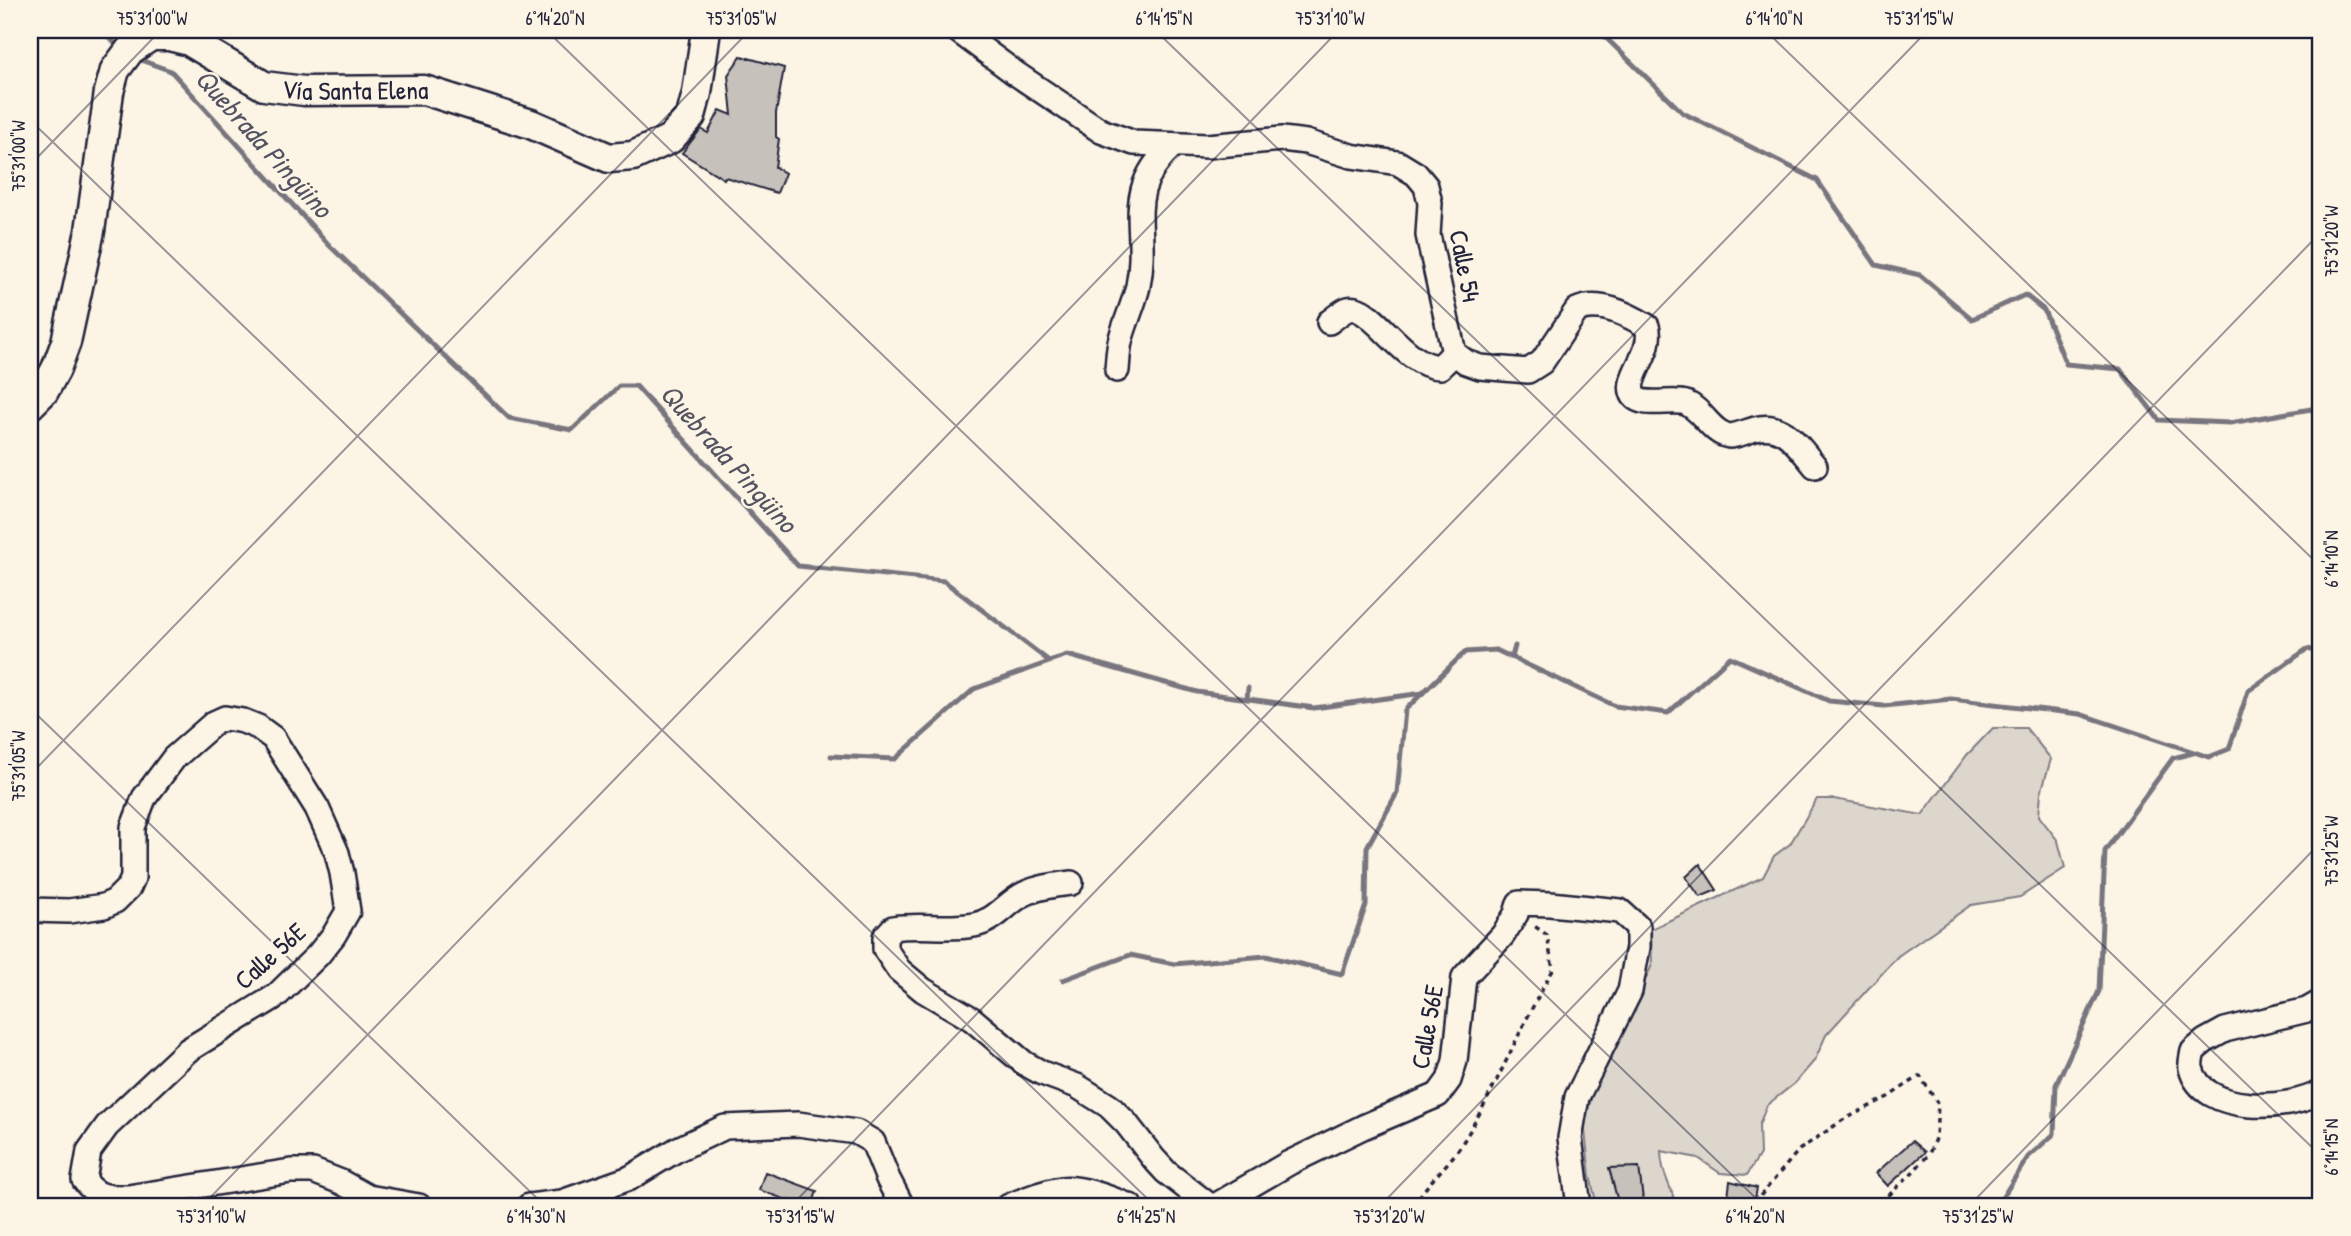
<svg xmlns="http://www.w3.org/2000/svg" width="2351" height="1236" font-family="'Patrick Hand',sans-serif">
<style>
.green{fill:#dcd6cc;stroke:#7f7c84;stroke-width:2}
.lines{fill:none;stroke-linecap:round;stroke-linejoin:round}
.stream{stroke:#78757e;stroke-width:5}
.building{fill:#c6c1bb;stroke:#22223b;stroke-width:2}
.minor-casing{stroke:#22223b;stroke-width:28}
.major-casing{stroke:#22223b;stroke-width:33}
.path{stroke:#22223b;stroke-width:3.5;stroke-dasharray:5 5;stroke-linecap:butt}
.minor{stroke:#fcf5e5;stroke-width:23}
.major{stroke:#fcf5e5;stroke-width:28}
.ticks{fill:none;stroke:#22223b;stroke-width:2;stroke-opacity:0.45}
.labels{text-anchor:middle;stroke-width:5;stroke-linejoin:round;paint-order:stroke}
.street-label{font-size:26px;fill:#22223b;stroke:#fcf5e5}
.water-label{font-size:28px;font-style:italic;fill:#545362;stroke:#fcf5e5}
.neatline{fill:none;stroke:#22223b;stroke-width:2.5}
.ticks-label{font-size:18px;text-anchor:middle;fill:#22223b}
</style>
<rect width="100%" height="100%" fill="#fcf5e5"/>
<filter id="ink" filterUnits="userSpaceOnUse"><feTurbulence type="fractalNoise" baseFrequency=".0143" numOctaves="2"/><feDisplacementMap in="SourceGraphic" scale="14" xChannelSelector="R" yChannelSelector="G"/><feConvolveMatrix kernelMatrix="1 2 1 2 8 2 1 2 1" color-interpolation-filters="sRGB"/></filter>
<g filter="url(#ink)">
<!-- green -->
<path class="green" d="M1993 728H2026L2051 759 2041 793 2039 816 2058 841 2065 868 2020 897 1971 905 1898 956 1826 1035 1815 1060 1795 1083 1767 1105 1759 1125 1760 1154 1747 1175 1720 1173 1698 1158 1661 1151C1661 1173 1671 1185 1676 1206H1597L1590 1176 1584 1122 1593 1092 1652 965 1651 929 1763 877 1774 856 1790 844 1817 799H1834L1922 815 1967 755Z"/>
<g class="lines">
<!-- stream -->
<g class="stream">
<path d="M101 30 121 49"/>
<path d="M1598 30 1683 113 1817 180 1876 265 1920 275 1972 319 2025 295 2044 310 2066 364 2120 369 2159 420 2230 423 2311 409 2321 419"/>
<path d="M135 58 171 71 330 246 509 418 572 430 619 386H636L798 566 944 581 1049 661 1067 655 1197 692 1314 708 1423 693"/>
<path d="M1512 657 1515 646"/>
<path d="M1247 699 1248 688"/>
<path d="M831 756 895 759 974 689 1049 662"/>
<path d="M1063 980 1130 955 1174 964 1266 956 1342 974 1366 905 1367 847 1397 793 1405 710 1465 652 1496 650 1615 706 1668 713 1730 657 1829 701 1884 706 1951 699 2080 714 2209 757 2229 749 2248 691 2307 649 2321 652"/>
<path d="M1997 1206 2028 1157 2054 1134 2056 1085 2099 991 2105 851 2173 758 2193 753"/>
</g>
</g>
<!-- building -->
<g class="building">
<path d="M741 56 784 68 776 113V137L779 139 775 167 785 173 777 193 725 177 724 179 682 153 701 129 708 133 720 110 732 115 728 75Z"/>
<path d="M1700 864 1717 890 1700 897 1686 877Z"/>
<path d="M1912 1141 1925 1152 1888 1186 1876 1173Z"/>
<path d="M1639 1167 1643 1200 1618 1202 1609 1168Z"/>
<path d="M765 1172 817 1191 812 1206H803L759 1190Z"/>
<path d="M1730 1181 1757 1188 1754 1205 1728 1197Z"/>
</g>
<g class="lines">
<!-- minor casing -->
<g class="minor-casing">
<g id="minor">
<path d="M957 30 1015 73 1101 131 1134 143 1207 146 1282 139 1306 142 1351 156 1398 163 1416 174 1426 186 1430 203 1428 235 1454 353 1466 362 1480 367 1528 371 1542 362 1577 310C1599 300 1627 314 1647 326 1655 350 1627 374 1632 392 1637 410 1672 398 1686 403 1703 410 1711 433 1729 436 1736 436 1748 431 1755 429 1784 421 1798 446 1815 466"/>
<path d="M1329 322C1335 318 1342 311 1348 309 1373 303 1402 366 1440 367L1454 353"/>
<path d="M1117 370C1118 359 1118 348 1121 338 1126 320 1134 304 1138 286 1150 226 1120 194 1173 145"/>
<path d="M1071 883C1055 885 1038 887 1024 894 1006 903 996 921 974 925 948 930 920 924 893 928L885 937V949L899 970 923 990 972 1019 1024 1063 1042 1073 1077 1086 1109 1106 1126 1123 1154 1159 1166 1172 1210 1206"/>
<path d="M30 910 69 911 104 906 115 901 129 887 133 878V827L144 798 174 758 214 723 225 718 243 721 258 727 273 738 317 808 337 853 342 873 348 911 334 935 318 955 276 996 188 1050 107 1126 89 1151 84 1180C97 1198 107 1197 128 1197L291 1171H313L341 1182 368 1197 419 1206"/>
<path d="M2321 1002 2307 1010 2225 1030 2205 1041 2193 1051C2192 1056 2190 1063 2191 1068 2202 1115 2289 1111 2321 1092"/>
<path d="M529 1206 562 1202 630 1178 678 1149 725 1127 798 1124 856 1132 873 1142 888 1179 902 1206"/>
<path d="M1009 1206C1025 1199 1043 1192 1061 1189 1081 1186 1112 1199 1130 1206"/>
<path d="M1215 1206 1289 1163 1363 1127 1438 1095 1449 1080 1455 1061 1464 977 1503 935 1516 914 1519 903 1550 904 1620 911 1638 927V947L1630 991 1577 1097 1570 1138 1579 1206"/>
</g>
</g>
<!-- major casing -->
<g class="major-casing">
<g id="major">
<path id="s1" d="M30 405 44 391 56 369 66 342 90 231 109 92 115 70 130 50 151 36H169L189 41 264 86 304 91 424 90 531 124 609 158 633 156 670 139 691 116 697 93 706 30"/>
</g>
</g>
<!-- path -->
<g class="path">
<path d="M1414 1206C1426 1182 1449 1166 1463 1142 1497 1087 1520 1026 1553 970L1547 935 1533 925"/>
<path d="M1759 1206 1761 1195 1799 1150 1843 1120 1888 1097 1920 1076 1938 1104 1936 1136 1929 1154 1914 1171 1883 1201 1872 1206"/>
</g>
<!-- minor -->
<use href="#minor" class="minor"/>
<!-- major -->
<use href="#major" class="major"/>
</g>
</g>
<!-- ticks -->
<path class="ticks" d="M546 30 1764 1206M1155 30 2321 1156M1765 30 2321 567M30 120 1155 1206M30 165 161 30M30 708 545 1206M30 775 750 30M202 1206 1339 30M791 1206 1928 30M1380 1206 2321 232M1969 1206 2321 842"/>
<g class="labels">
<!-- street labels -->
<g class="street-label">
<text dy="9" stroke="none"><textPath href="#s1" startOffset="618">Vía Santa Elena</textPath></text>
<text transform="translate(1465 266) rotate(79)" y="9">Calle 54</text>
<text transform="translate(270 956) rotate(-42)" y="9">Calle 56E</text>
<text transform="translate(1427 1027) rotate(-80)" y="9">Calle 56E</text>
</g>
<!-- water labels -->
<g class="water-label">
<text transform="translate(264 143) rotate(48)" y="10">Quebrada Pingüino</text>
<text transform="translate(729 458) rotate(48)" y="10">Quebrada Pingüino</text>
</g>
</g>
<!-- margin -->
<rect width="2351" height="1236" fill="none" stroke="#fcf5e5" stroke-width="77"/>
<rect x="38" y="38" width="2274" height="1160" class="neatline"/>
<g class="ticks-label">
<text x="152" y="25">75°31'00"W</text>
<text x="555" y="25">6°14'20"N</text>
<text x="741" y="25">75°31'05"W</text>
<text x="1164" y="25">6°14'15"N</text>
<text x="1330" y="25">75°31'10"W</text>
<text x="1774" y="25">6°14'10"N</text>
<text x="1919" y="25">75°31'15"W</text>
<text transform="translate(19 156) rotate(-90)" y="6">75°31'00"W</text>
<text transform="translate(2332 241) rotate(-90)" y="6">75°31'20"W</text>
<text transform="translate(2332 559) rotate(-90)" y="6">6°14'10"N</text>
<text transform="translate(19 766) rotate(-90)" y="6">75°31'05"W</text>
<text transform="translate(2332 851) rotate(-90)" y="6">75°31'25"W</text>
<text transform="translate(2332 1147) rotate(-90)" y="6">6°14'15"N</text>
<text x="211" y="1223">75°31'10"W</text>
<text x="536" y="1223">6°14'30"N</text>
<text x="800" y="1223">75°31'15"W</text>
<text x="1146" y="1223">6°14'25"N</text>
<text x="1389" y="1223">75°31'20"W</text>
<text x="1755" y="1223">6°14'20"N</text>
<text x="1978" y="1223">75°31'25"W</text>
</g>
</svg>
